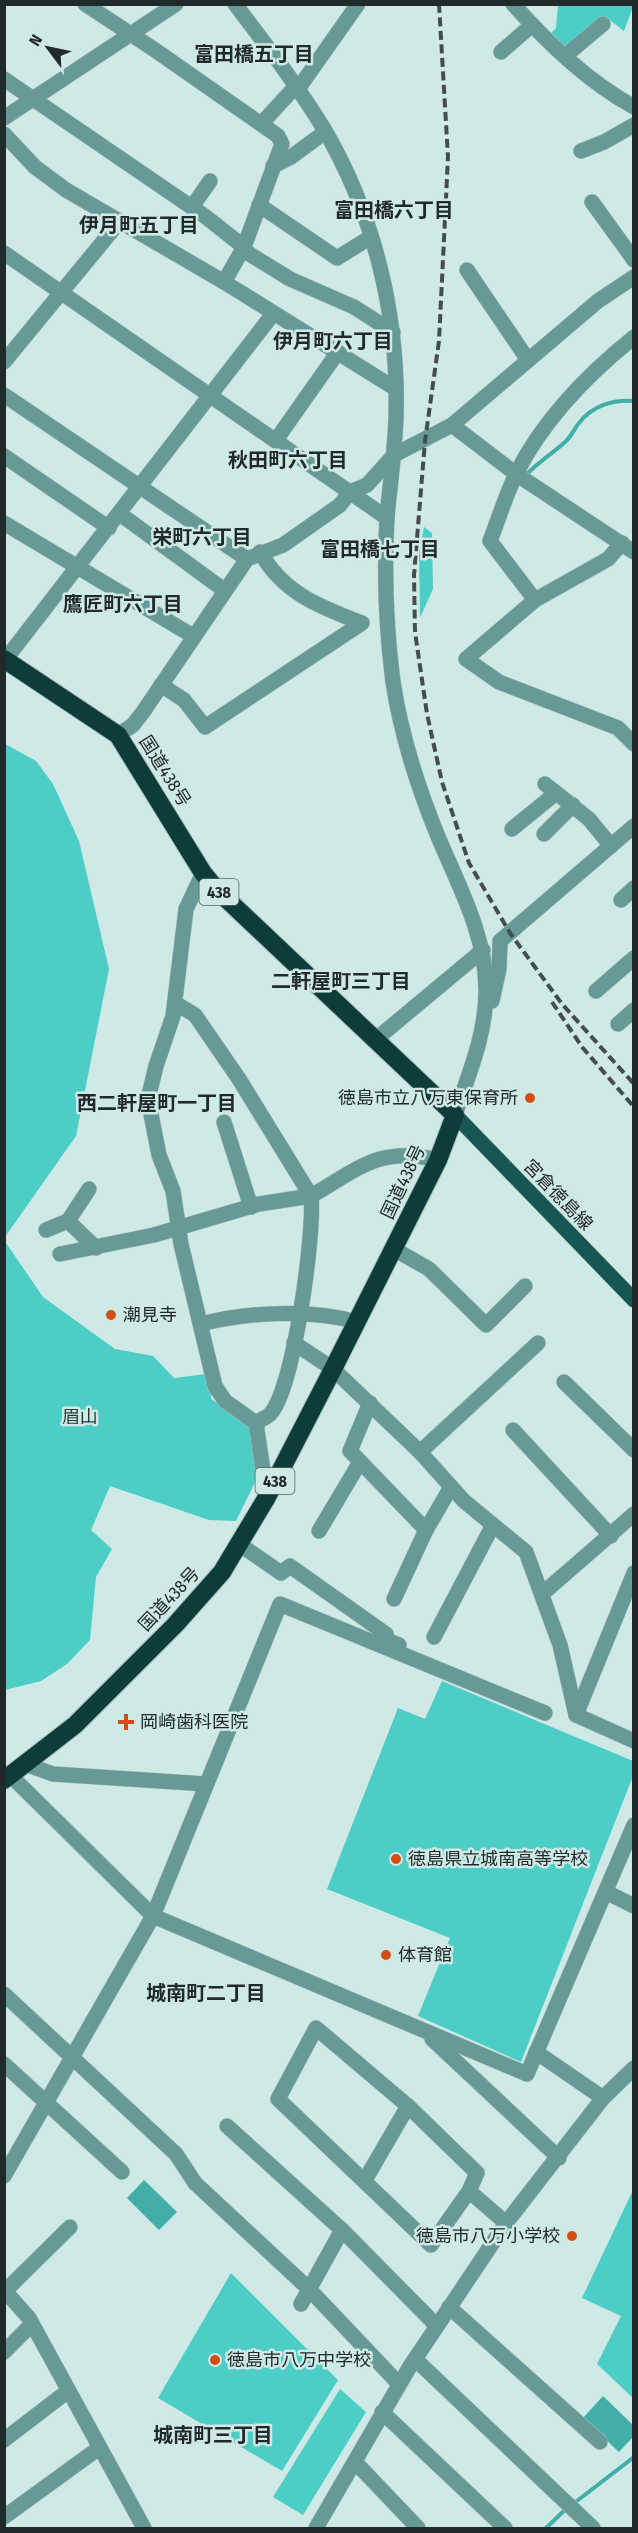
<svg xmlns="http://www.w3.org/2000/svg" width="638" height="2533" font-family="'Fira Sans Condensed','Noto Sans JP',sans-serif">
<style>
.green{fill:#4ccec7}
.water{fill:#42aea8}
.lines{fill:none;stroke-linecap:round;stroke-linejoin:round}
.stream{stroke:#42aea8;stroke-width:4}
.minor-casing{stroke:#acc3c0;stroke-width:16}
.major-casing{stroke:#acc3c0;stroke-width:16}
.highway-casing{stroke:#acc3c0;stroke-width:20}
.minor{stroke:#679a96;stroke-width:15}
.major{stroke:#175653;stroke-width:15}
.highway{stroke:#0d3c3a;stroke-width:18}
.rail{stroke:#424e4d;stroke-width:4;stroke-dasharray:9 4.5;stroke-linecap:butt}
.poi-dot{fill:#d44e12;stroke:#cfe9e6;stroke-width:2}
.labels{text-anchor:middle;stroke-width:5;stroke-linejoin:round;paint-order:stroke}
.shield{fill:#cfe9e6;stroke:#556362;stroke-width:1.5}
.shield-label{font-size:16px;font-weight:bold;fill:#212a2a}
.street-label{font-size:18px;fill:#212a2a;stroke:#cfe9e6}
.poi-label{font-size:18px;fill:#212a2a;stroke:#cfe9e6;text-anchor:start}
.park-label{font-size:18px;fill:#233c3a;stroke:#cfe9e6}
.neighbourhood-label{font-size:20px;font-weight:bold;fill:#212a2a;stroke:#cfe9e6}
</style>
<rect width="100%" height="100%" fill="#cfe9e6"/>
<!-- green -->
<g class="green">
<path d="M558 5H633V7L624 31 606 17 566 50 547 37 556 28Z"/>
<path d="M424 527 432 533 433 589 420 618 419 554Z"/>
<path d="M5 744 36 761 53 784 79 841 109 969 76 1136 5 1237Z"/>
<path d="M4 1240 43 1297 115 1349 153 1356 174 1378 206 1374 212 1400 250 1420 260 1472 236 1521 209 1520 110 1486 91 1530 112 1549 96 1577 90 1640 67 1664 41 1681 5 1690Z"/>
<path d="M442 1681 633 1761V1776L521 2062 418 2016 450 1938 327 1889 398 1708 425 1719Z"/>
<path d="M633 2190 634 2398H633L597 2364 621 2316 582 2298Z"/>
<path d="M231 2273 338 2380 282 2471 158 2398Z"/>
<path d="M340 2389 366 2412 303 2515 273 2497Z"/>
</g>
<!-- water -->
<g class="water">
<path d="M144 2180 177 2212 159 2230 127 2198Z"/>
<path d="M603 2396 633 2425V2437L619 2452 583 2418Z"/>
</g>
<g class="lines">
<!-- stream -->
<g class="stream">
<path d="M528 473C540 461 553 453 565 442 571 437 574 429 579 423 592 406 613 399 634 401"/>
<path d="M573 2504 634 2457"/>
<path d="M546 2528 567 2508"/>
</g>
<!-- minor casing -->
<g class="minor-casing">
<g id="minor">
<path d="M235 4C266 45 298 86 324 129 375 216 399 317 396 417 395 451 390 484 387 517 384 571 386 628 393 682 401 734 417 785 437 834 458 885 486 934 486 990 486 1035 469 1073 455 1115"/>
<path d="M513 4C549 44 587 81 634 107"/>
<path d="M501 52 532 25"/>
<path d="M565 56 603 24"/>
<path d="M4 79 206 217 244 247 282 144 278 136 155 50 85 4"/>
<path d="M298 89 358 4"/>
<path d="M4 118 176 4"/>
<path d="M262 123 296 86"/>
<path d="M4 134 35 167 66 190 224 282 396 389"/>
<path d="M581 151 604 142 634 125"/>
<path d="M273 166 291 157 325 132"/>
<path d="M592 202 634 260"/>
<path d="M259 205 337 258 371 237"/>
<path d="M192 207 210 181"/>
<path d="M243 250 290 279 354 307 393 332"/>
<path d="M4 253 387 518"/>
<path d="M467 270 528 360"/>
<path d="M224 282 244 247"/>
<path d="M634 337C588 374 544 419 517 472 506 494 499 518 490 541L535 600 466 659 499 682 618 728 634 744"/>
<path d="M4 362 120 221"/>
<path d="M4 395 247 559"/>
<path d="M452 425 516 474 634 552"/>
<path d="M276 440 338 352"/>
<path d="M4 456 109 528"/>
<path d="M120 514 224 590"/>
<path d="M4 523 193 636"/>
<path d="M535 600 608 559 622 543"/>
<path d="M5 660 273 314"/>
<path d="M161 685 184 700 205 727 362 623C320 607 283 593 260 552"/>
<path d="M118 735 133 725 143 712 247 559 283 545 340 505 350 492 367 485 394 455 452 425 598 301 634 277"/>
<path d="M545 784 589 819 611 846"/>
<path d="M512 829 556 793"/>
<path d="M544 834 573 805"/>
<path d="M203 873 186 909 173 1016 156 1066 148 1099 159 1155 173 1191 181 1244 215 1386 225 1401 256 1423 267 1497"/>
<path d="M621 900 634 888"/>
<path d="M596 991 634 958"/>
<path d="M492 1001 499 969 500 941 634 826"/>
<path d="M618 1024 634 1010"/>
<path d="M375 1040 483 950"/>
<path d="M224 1122 251 1207"/>
<path d="M89 1189 68 1221 96 1248"/>
<path d="M46 1230 68 1221"/>
<path d="M394 1249 429 1269 486 1325 525 1286"/>
<path d="M60 1254 154 1235 259 1204 311 1196 239 1079 195 1015 175 1003"/>
<path d="M201 1324C247 1312 311 1309 357 1322"/>
<path d="M294 1343 333 1369 420 1452 464 1501 526 1552 560 1645 576 1715 634 1741"/>
<path d="M564 1382 634 1450"/>
<path d="M370 1403 350 1451 426 1530 451 1487"/>
<path d="M256 1423C260 1420 268 1417 271 1413 294 1386 315 1233 311 1196 360 1168 379 1146 438 1160"/>
<path d="M513 1430 611 1536"/>
<path d="M420 1452 538 1343"/>
<path d="M319 1531 360 1462"/>
<path d="M239 1544 281 1573 290 1566 386 1634 384 1639 399 1645"/>
<path d="M542 1594 634 1514"/>
<path d="M394 1599 426 1530"/>
<path d="M434 1637 493 1525"/>
<path d="M576 1715 634 1573"/>
<path d="M25 1764 53 1774 206 1784"/>
<path d="M10 1775 153 1916 527 2074 634 1825"/>
<path d="M606 1892 634 1906"/>
<path d="M4 1994 176 2154 195 2183 309 2289 399 2384"/>
<path d="M432 2039 559 2158"/>
<path d="M536 2052 603 2098"/>
<path d="M4 2064 122 2172"/>
<path d="M227 2126 342 2230 437 2326"/>
<path d="M4 2176 153 1916 280 1604 545 1713"/>
<path d="M365 2180 408 2106"/>
<path d="M469 2191 477 2173 408 2106 316 2028 278 2099 431 2245 469 2191 506 2223"/>
<path d="M4 2290 29 2318 144 2528"/>
<path d="M5 2291 70 2227"/>
<path d="M301 2304 342 2230"/>
<path d="M449 2307 600 2442"/>
<path d="M4 2352 32 2324"/>
<path d="M415 2359 593 2528"/>
<path d="M382 2412 505 2528"/>
<path d="M4 2440 68 2391"/>
<path d="M356 2463 418 2528"/>
<path d="M4 2517 99 2448"/>
<path d="M316 2528 409 2368 506 2223 603 2098 634 2068"/>
</g>
</g>
<!-- major casing -->
<g class="major-casing">
<path id="major" d="M455 1115 634 1300"/>
</g>
<!-- highway casing -->
<g class="highway-casing">
<path id="highway" d="M4 659 118 735 203 873 217 890 455 1115 438 1160 333 1369 267 1497 222 1572 175 1625 75 1725 4 1780"/>
</g>
<!-- minor -->
<use href="#minor" class="minor"/>
<!-- major -->
<use href="#major" class="major"/>
<!-- highway -->
<use href="#highway" class="highway"/>
<!-- rail -->
<g class="rail">
<path d="M439 4 448 157 439 341 425 441 414 575 415 632 427 714 442 782 469 863 510 933 562 1004 634 1084"/>
<path d="M552 1002 582 1047 634 1107"/>
</g>
</g>
<!-- markers -->
<g class="poi-dot">
<circle cx="530" cy="1098" r="6"/>
<circle cx="111" cy="1315" r="6"/>
<path d="M123 1713h6v6h6v6h-6v6h-6v-6h-6v-6h6z"/>
<circle cx="396" cy="1859" r="6"/>
<circle cx="386" cy="1955" r="6"/>
<circle cx="572" cy="2236" r="6"/>
<circle cx="215" cy="2360" r="6"/>
</g>
<g class="labels">
<!-- shield labels -->
<g class="shield">
<rect x="199.5" y="879" width="39" height="26" rx="4.5"/>
<rect x="255.5" y="1468" width="39" height="26" rx="4.5"/>
</g>
<g class="shield-label">
<text x="219" y="898">438</text>
<text x="275" y="1487">438</text>
</g>
<!-- street labels -->
<g class="street-label">
<text transform="translate(165 771) rotate(58)" y="6">国道438号</text>
<text transform="translate(403 1182) rotate(-65)" y="6">国道438号</text>
<text transform="translate(558 1195) rotate(46)" y="6">宮倉徳島線</text>
<text transform="translate(169 1599) rotate(-47)" y="6">国道438号</text>
</g>
<!-- poi labels -->
<g class="poi-label">
<text x="518" y="1104" text-anchor="end">徳島市立八万東保育所</text>
<text x="123" y="1321">潮見寺</text>
<text x="140" y="1728">岡崎歯科医院</text>
<text x="408" y="1865">徳島県立城南高等学校</text>
<text x="398" y="1961">体育館</text>
<text x="560" y="2242" text-anchor="end">徳島市八万小学校</text>
<text x="227" y="2366">徳島市八万中学校</text>
</g>
<!-- park labels -->
<g class="park-label">
<text x="80" y="1423">眉山</text>
</g>
<!-- neighbourhood labels -->
<g class="neighbourhood-label">
<text x="254" y="61">富田橋五丁目</text>
<text x="394" y="217">富田橋六丁目</text>
<text x="139" y="232">伊月町五丁目</text>
<text x="333" y="348">伊月町六丁目</text>
<text x="288" y="467">秋田町六丁目</text>
<text x="202" y="544">栄町六丁目</text>
<text x="380" y="556">富田橋七丁目</text>
<text x="123" y="611">鷹匠町六丁目</text>
<text x="341" y="988">二軒屋町三丁目</text>
<text x="157" y="1110">西二軒屋町一丁目</text>
<text x="206" y="2000">城南町二丁目</text>
<text x="213" y="2442">城南町三丁目</text>
</g>
</g>
<!-- border -->
<rect width="638" height="2533" fill="none" stroke="#212a2a" stroke-width="12"/>
<!-- north arrow -->
<g transform="translate(48 48) rotate(302)" stroke="#cfe9e6" stroke-width="4.5" paint-order="stroke">
<path d="M0-4.5L10 22L0 15L-10 22Z" fill="#212a2a"/>
<text y="-9" font-size="16" font-weight="bold" text-anchor="middle" fill="#212a2a">N</text>
</g>
</svg>
